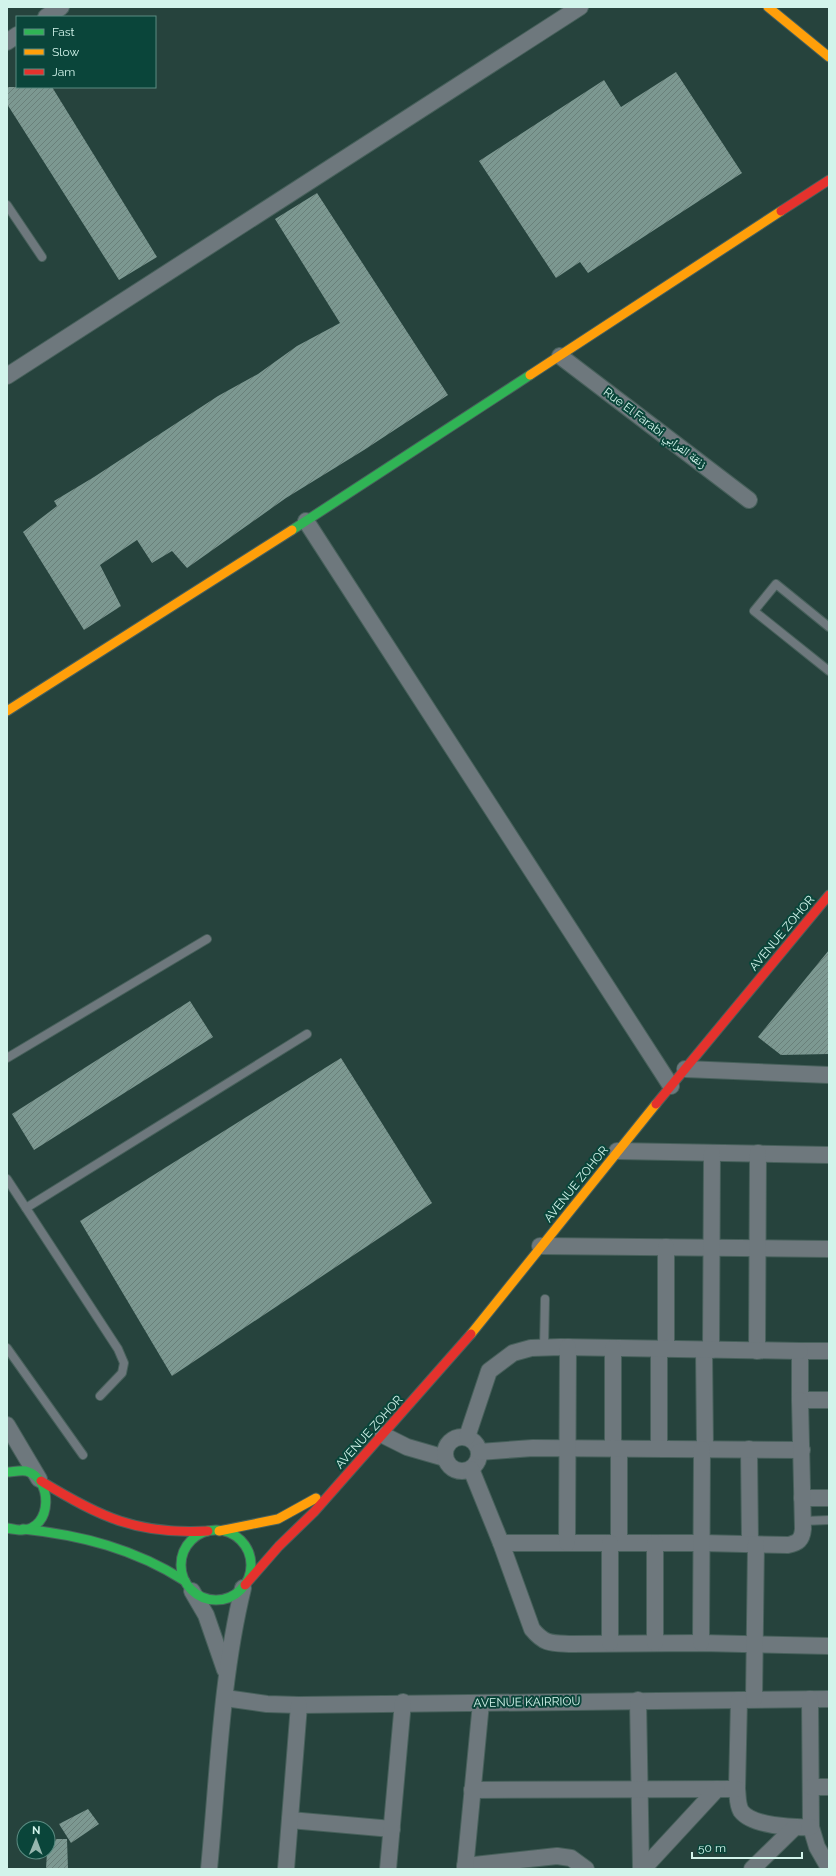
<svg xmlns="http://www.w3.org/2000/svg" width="836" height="1876" font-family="Raleway,'Noto Naskh Arabic',sans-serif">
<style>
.building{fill:url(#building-hatch)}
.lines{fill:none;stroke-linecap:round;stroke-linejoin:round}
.lane-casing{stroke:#47605b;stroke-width:10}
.street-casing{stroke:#47605b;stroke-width:18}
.fast-casing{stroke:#47605b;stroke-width:11}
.slow-casing{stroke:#47605b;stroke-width:11}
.jam-casing{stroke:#47605b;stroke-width:11}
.lane{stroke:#6e787d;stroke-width:8}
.street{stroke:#6e787d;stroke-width:16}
.fast{stroke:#30b455;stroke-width:9}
.slow{stroke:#ff9f0a;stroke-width:9}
.jam{stroke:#e5322d;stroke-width:9}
.labels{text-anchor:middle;stroke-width:4;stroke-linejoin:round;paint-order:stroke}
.street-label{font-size:12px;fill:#d2f4eb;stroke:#0a453a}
</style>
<defs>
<pattern id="building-hatch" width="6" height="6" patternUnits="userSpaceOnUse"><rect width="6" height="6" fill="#7c9891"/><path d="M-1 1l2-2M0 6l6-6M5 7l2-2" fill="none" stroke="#6a807a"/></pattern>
</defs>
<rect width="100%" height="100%" fill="#26433d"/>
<!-- building -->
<g class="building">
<path d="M676 72 742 173 588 273 580 262 556 278 479 161 604 80 621 107Z"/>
<path d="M7 87H52L157 257 119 280 7 104Z"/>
<path d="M317 193 448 395 364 450 286 498 187 568 172 551 152 563 137 540 100 565 121 606 84 630 23 532 57 506 54 501 94 477 218 396 258 374 297 346 340 323 275 219Z"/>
<path d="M829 950V1054L781 1055 758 1037Z"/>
<path d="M190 1001 213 1037 34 1150 12 1114Z"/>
<path d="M341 1058 432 1203 172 1376 80 1221Z"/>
<path d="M88 1809 99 1824 71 1843 59 1824Z"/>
<path d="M56 1839H67L68 1869H46L47 1852 48 1850H52Z"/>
</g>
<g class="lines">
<!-- lane casing -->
<g class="lane-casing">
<g id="lane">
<path d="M7 205 42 257"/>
<path d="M829 627 776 584 754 611 829 671"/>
<path d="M7 1058 207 939"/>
<path d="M7 1179 118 1349 124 1363 122 1373 100 1396"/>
<path d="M26 1208 307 1034"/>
<path d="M7 1348 83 1455"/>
<path d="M544 1348 545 1299"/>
<path d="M804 1521 829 1520"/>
</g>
</g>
<!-- street casing -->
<g class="street-casing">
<g id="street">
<path d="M46 17 61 7"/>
<path d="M7 42 17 35"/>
<path d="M560 356 749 500"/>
<path d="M7 376 580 7"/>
<path d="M306 521 671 1086"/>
<path d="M685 1069 829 1075"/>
<path d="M617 1151 829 1155"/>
<path d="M540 1246 829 1249"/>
<path d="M659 1349V1448"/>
<path d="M666 1349V1247"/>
<path d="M704 1350 705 1449"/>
<path d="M711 1350 712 1153"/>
<path d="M757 1351 758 1153"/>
<path d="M829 1351H800V1400H829"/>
<path d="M7 1425 39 1479"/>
<path d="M383 1435 407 1447 445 1458"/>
<circle cx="462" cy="1454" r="17"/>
<path d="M467 1437 489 1371 513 1353 531 1348 561 1347 800 1351"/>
<path d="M613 1448V1348"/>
<path d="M619 1448V1543"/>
<path d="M749 1449 750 1544"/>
<path d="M479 1452 533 1448 802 1450"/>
<path d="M471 1469 501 1543 532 1629C545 1645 552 1643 572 1644L701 1643 829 1646"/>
<path d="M802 1498H829"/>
<path d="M501 1543H702L788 1545C798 1543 802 1540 803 1529L800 1400"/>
<path d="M567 1543 568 1347"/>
<path d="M610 1543V1643"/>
<path d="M655 1543V1643"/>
<path d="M192 1591 206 1615 225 1670"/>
<path d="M701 1643 702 1449"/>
<path d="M225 1698 267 1704 299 1705 829 1699"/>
<path d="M754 1699 756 1544"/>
<path d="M810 1699 811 1827 817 1847 829 1868"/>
<path d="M638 1700 641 1869"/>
<path d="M739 1700 737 1789C738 1796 737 1804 741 1811 752 1826 793 1828 811 1827"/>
<path d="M811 1787H829"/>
<path d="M472 1790 737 1789"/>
<path d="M290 1820 392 1829"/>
<path d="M465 1866 557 1856 571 1858 586 1869"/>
<path d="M209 1869C218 1776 221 1678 243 1588"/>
<path d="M286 1869 299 1705"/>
<path d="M388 1869 403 1702"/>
<path d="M465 1869 481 1703"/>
<path d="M643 1869 717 1789"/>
<path d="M752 1869 794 1828"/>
</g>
</g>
<!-- fast casing -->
<g class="fast-casing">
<g id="fast">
<path d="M292 530 530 375"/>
<path d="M7 1472C12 1472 20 1470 26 1471 53 1478 53 1529 22 1530 17 1530 12 1529 7 1528"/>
<path d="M23 1529C81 1535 135 1549 185 1581"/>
<circle cx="216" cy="1565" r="35"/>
</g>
</g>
<!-- slow casing -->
<g class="slow-casing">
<g id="slow">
<path d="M768 7 829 57"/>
<path d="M530 375 781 211"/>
<path d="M7 711 292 530"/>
<path d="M471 1334 656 1104"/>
<path d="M219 1531 278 1519 316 1498"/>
</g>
</g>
<!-- jam casing -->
<g class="jam-casing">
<g id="jam">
<path d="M781 211 829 180"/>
<path d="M656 1104 829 895"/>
<path d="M41 1481C100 1517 137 1535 208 1531"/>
<path d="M245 1585 279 1546 314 1512 471 1334"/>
</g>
</g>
<!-- lane -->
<use href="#lane" class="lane"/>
<!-- street -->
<use href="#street" class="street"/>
<!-- fast -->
<use href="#fast" class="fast"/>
<!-- slow -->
<use href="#slow" class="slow"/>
<!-- jam -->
<use href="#jam" class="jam"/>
</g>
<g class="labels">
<!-- street labels -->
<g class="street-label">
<text transform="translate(655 428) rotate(37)" y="4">Rue El Farabi زنقة الفرابي</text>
<text transform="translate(782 933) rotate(-50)" y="4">AVENUE ZOHOR</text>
<text transform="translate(576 1184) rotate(-51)" y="4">AVENUE ZOHOR</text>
<text transform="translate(369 1432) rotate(-48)" y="4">AVENUE ZOHOR</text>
<text transform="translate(527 1702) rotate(-1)" y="4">AVENUE KAIRRIOU</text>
</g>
</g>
<!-- border -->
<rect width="836" height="1876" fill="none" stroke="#d2f4eb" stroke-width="16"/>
<!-- legend -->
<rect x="16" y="16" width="140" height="72" fill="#0a453a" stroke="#5a8b81"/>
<rect x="24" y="29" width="20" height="6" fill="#30b455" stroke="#5a8b81"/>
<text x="52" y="36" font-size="12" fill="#d2f4eb">Fast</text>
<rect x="24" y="49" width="20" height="6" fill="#ff9f0a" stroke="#5a8b81"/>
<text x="52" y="56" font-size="12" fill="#d2f4eb">Slow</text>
<rect x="24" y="69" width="20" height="6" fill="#e5322d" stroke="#5a8b81"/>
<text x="52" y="76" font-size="12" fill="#d2f4eb">Jam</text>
<!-- north arrow -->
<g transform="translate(36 1840) rotate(1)"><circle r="19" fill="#0a453a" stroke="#5a8b81"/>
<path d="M0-3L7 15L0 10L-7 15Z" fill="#96b6ae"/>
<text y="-6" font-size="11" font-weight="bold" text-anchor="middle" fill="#d2f4eb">N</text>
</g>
<!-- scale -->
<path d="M692 1852v6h110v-6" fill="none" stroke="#d2f4eb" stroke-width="2"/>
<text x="698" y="1852" font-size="12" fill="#d2f4eb" stroke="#0a453a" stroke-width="3" paint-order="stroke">50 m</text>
</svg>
